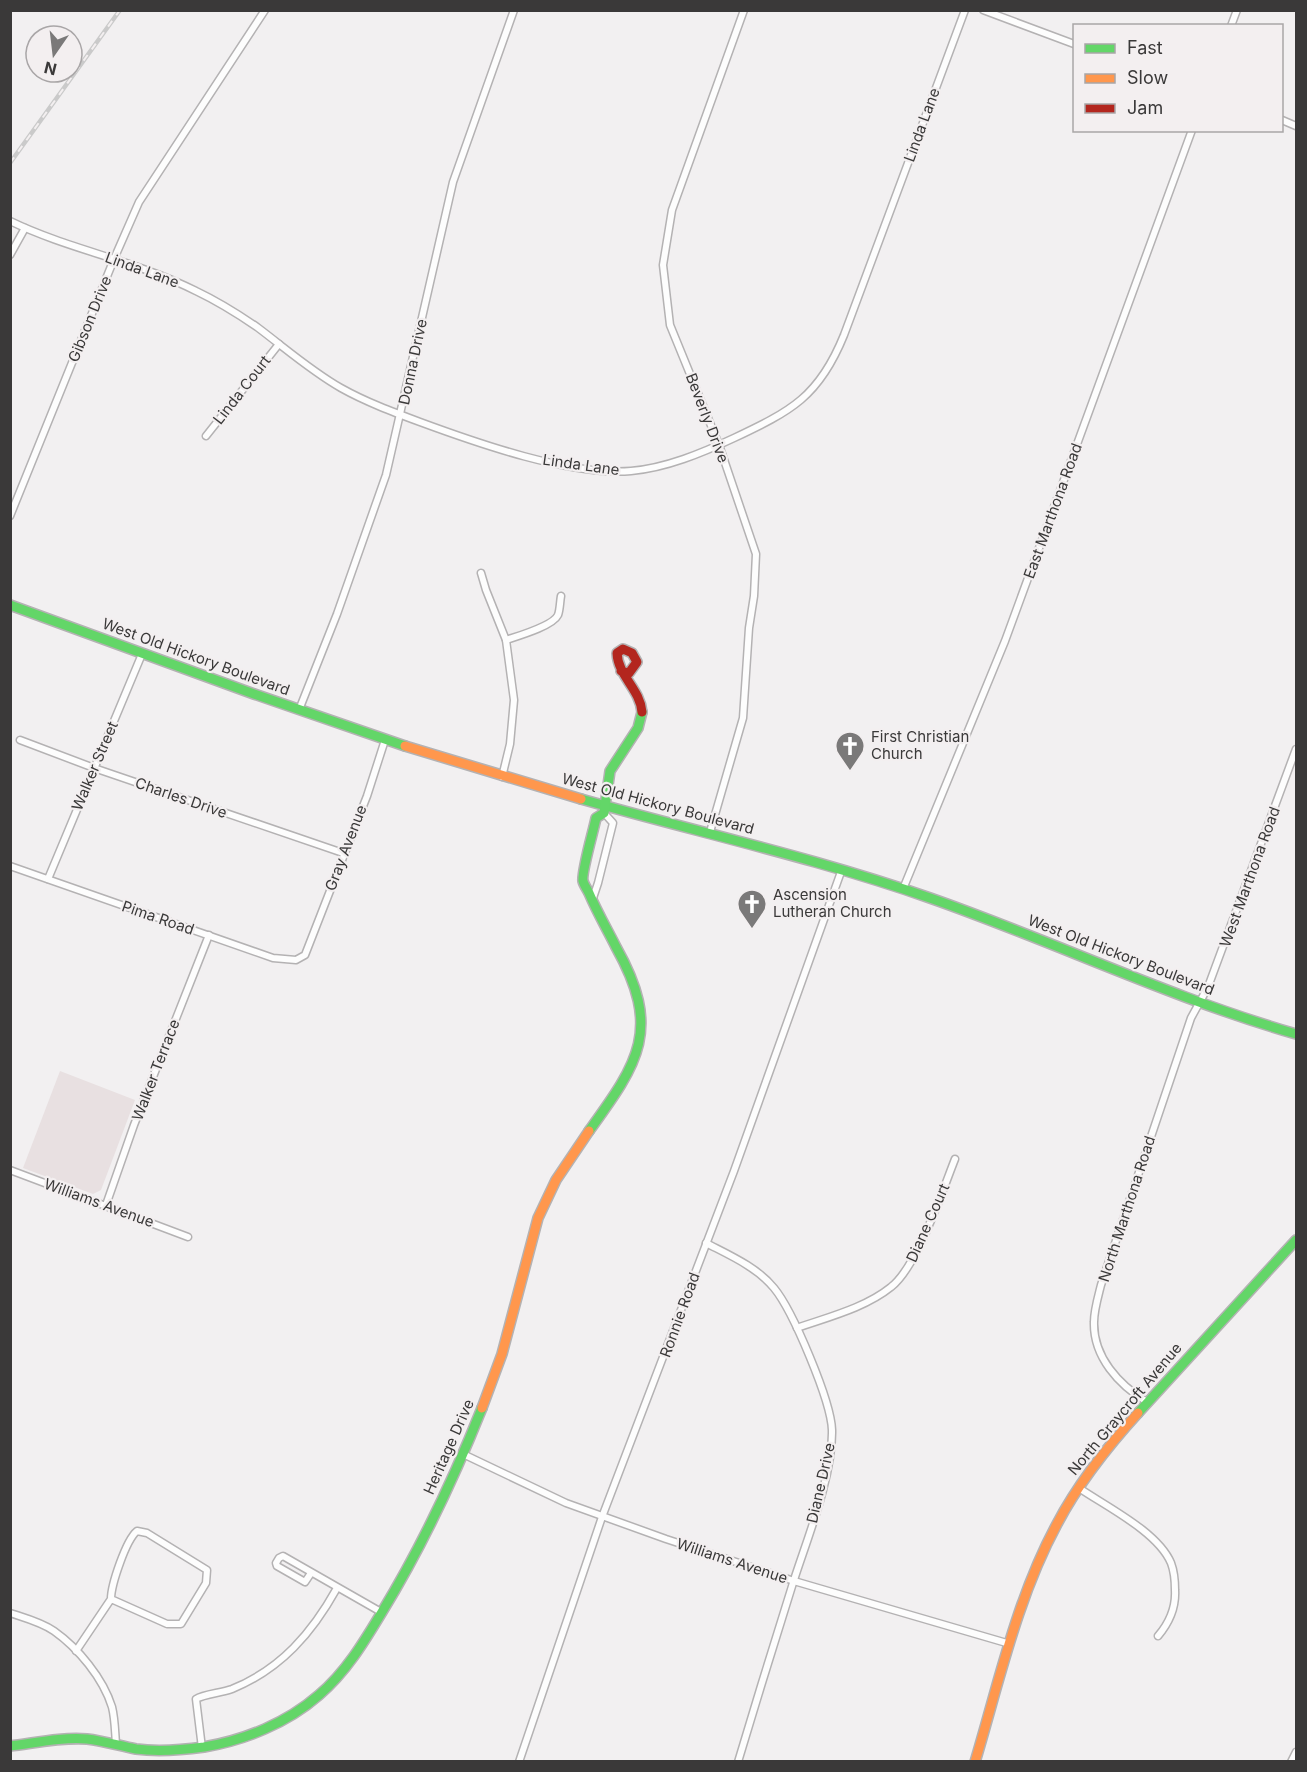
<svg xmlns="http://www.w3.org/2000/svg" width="1307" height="1772" font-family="Inter,sans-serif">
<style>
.built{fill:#e8e0e1}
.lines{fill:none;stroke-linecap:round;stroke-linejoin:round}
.street-casing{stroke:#b4b2b3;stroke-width:9}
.fast-casing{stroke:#b4b2b3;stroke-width:12}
.slow-casing{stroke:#b4b2b3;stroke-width:12}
.jam-casing{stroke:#b4b2b3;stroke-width:12}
.street{stroke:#fdfdfd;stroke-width:6}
.fast{stroke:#63d668;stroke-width:9}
.slow{stroke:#ff974d;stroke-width:9}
.jam{stroke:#b3261e;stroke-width:9}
.rail-casing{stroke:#cacaca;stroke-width:4.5}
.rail{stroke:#f3eff0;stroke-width:2;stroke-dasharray:7;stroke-linecap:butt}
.labels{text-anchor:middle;stroke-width:4.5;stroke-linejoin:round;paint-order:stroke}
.street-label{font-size:15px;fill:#3a3939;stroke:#f3eff0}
.poi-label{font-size:15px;fill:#3a3939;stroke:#f3eff0;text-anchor:start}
</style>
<rect width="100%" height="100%" fill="#f2f0f1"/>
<!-- built -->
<path class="built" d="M60 1071 135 1100 101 1190 93 1194 23 1168Z"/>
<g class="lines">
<!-- street casing -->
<g class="street-casing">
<g id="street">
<path d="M983 10 1074 44"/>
<path d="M1231 26 1237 10"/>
<path d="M1282 120 1296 126"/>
<path d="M10 221C70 250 137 261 196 291 217 301 238 314 257 327 285 348 311 371 341 388 366 402 393 412 420 422 477 443 570 476 631 471 666 468 702 453 734 438 791 411 819 397 844 335L965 10"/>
<path d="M10 255 25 228"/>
<path d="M206 436 279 344"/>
<path d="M10 516 114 259 139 202 265 10"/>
<path d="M481 573 486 590 506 640 514 700 510 744 502 777"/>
<path d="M506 640C518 636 553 626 558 615 560 610 560 601 561 596"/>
<path d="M299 710 337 614 386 475 453 182 514 10"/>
<path d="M20 740 94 768 343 853"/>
<path d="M710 832 743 718 749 628 754 596 756 554 719 445 670 325 663 265 672 210 744 10"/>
<path d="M10 866 273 958 296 960 305 955 367 796 385 740"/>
<path d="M48 879 142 654"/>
<path d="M903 889 1005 641 1192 130"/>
<path d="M593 898 598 883 613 823 604 813"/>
<path d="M10 1170 188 1237"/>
<path d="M106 1205 134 1125 209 935"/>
<path d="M706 1243C729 1255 757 1267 774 1288 793 1311 831 1401 832 1430 833 1476 807 1539 793 1583 774 1643 756 1702 738 1762"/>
<path d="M797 1328C828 1317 865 1308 891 1287 917 1267 942 1192 955 1159"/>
<path d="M1147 1402C1119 1385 1093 1357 1094 1322 1094 1310 1098 1297 1101 1285L1191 1018 1208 987 1296 749"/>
<path d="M463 1454 566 1503 666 1539 794 1581 1010 1644"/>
<path d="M1079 1488C1107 1507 1158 1532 1171 1563 1174 1571 1175 1581 1175 1590 1176 1607 1169 1623 1158 1636"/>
<path d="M311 1573 305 1582 277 1566 276 1563 279 1558 283 1556 381 1612"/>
<path d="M10 1613C25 1618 41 1622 54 1631 78 1648 103 1678 112 1707 115 1719 115 1732 116 1744"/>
<path d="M76 1651 111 1599C111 1585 126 1540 137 1531L147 1533 207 1570 206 1583 181 1624H167L111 1599"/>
<path d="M202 1748 196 1699C204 1694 221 1693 232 1689 281 1669 312 1633 337 1588"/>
<path d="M519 1762 602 1517 734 1171 842 869"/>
<path d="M1291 1762 1296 1752"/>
</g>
</g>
<!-- fast casing -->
<g class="fast-casing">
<g id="fast">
<path d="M10 605 254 694 405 746"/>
<path d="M581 799C697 832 816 858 930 898 1053 941 1171 998 1296 1034"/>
<path d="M589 1131C639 1062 662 1029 616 947 607 929 597 912 589 893 587 889 584 885 583 881 581 873 594 829 596 818L604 813 610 771 638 728 642 712"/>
<path d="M1138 1413 1296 1240"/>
<path d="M10 1746C35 1743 61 1737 87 1739 104 1741 120 1746 136 1749 158 1752 182 1750 204 1747 245 1740 287 1723 319 1695 346 1672 364 1642 382 1612 421 1548 454 1478 482 1408"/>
</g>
</g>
<!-- slow casing -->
<g class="slow-casing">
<g id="slow">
<path d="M405 746 581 799"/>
<path d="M482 1408 502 1354 538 1218 556 1180 589 1131"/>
<path d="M975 1762C999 1682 1017 1598 1057 1524 1078 1484 1107 1447 1138 1413"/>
</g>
</g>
<!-- jam casing -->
<g class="jam-casing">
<path id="jam" d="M621 671 629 673 637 662 632 653 623 649 617 653C618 676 640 689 642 712"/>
</g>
<!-- street -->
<use href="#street" class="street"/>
<!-- fast -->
<use href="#fast" class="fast"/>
<!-- slow -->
<use href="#slow" class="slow"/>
<!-- jam -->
<use href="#jam" class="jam"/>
<!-- rail casing -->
<g class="rail-casing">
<path id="rail" d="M10 163 120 10"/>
</g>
<!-- rail -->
<use href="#rail" class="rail"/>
</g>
<!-- icons -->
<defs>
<g id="church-pin" transform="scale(1.5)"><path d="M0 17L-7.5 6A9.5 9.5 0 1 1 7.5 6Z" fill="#7a7979" stroke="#f3eff0"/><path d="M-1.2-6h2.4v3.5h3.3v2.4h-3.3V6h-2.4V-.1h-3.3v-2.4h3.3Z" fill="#fff"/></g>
</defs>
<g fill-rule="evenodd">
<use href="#church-pin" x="850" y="746"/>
<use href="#church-pin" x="752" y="904"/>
</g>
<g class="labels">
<!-- street labels -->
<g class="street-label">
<text transform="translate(922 125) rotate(-70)" y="5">Linda Lane</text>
<text transform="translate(142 270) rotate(20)" y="5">Linda Lane</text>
<text transform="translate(90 319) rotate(-68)" y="5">Gibson Drive</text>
<text transform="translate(413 362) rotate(-78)" y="5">Donna Drive</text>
<text transform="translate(242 390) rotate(-52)" y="5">Linda Court</text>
<text transform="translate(707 418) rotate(69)" y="5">Beverly Drive</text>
<text transform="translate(581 465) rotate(8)" y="5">Linda Lane</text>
<text transform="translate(1053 511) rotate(-70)" y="5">East Marthona Road</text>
<text transform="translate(196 657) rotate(20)" y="5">West Old Hickory Boulevard</text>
<text transform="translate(95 766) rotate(-67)" y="5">Walker Street</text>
<text transform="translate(181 798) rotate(19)" y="5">Charles Drive</text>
<text transform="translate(658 804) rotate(15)" y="5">West Old Hickory Boulevard</text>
<text transform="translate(346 848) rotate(-69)" y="5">Gray Avenue</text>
<text transform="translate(1250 877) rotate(-70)" y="5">West Marthona Road</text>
<text transform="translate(158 918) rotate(19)" y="5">Pima Road</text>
<text transform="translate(1121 955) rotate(21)" y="5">West Old Hickory Boulevard</text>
<text transform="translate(156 1070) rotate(-69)" y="5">Walker Terrace</text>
<text transform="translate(99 1203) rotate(20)" y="5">Williams Avenue</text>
<text transform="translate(1127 1209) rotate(-72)" y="5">North Marthona Road</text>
<text transform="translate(928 1223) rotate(-66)" y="5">Diane Court</text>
<text transform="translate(680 1315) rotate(-70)" y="5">Ronnie Road</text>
<text transform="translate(1125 1409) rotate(-50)" y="5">North Graycroft Avenue</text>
<text transform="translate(449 1447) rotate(-66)" y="5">Heritage Drive</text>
<text transform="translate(821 1483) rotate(-77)" y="5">Diane Drive</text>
<text transform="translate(732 1561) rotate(18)" y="5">Williams Avenue</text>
</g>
<!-- poi labels -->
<g class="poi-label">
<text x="871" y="742">First Christian<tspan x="871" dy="17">Church</tspan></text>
<text x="773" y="900">Ascension<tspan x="773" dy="17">Lutheran Church</tspan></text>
</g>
</g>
<!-- border -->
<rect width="1307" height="1772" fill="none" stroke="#3a3939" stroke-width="24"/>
<!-- legend -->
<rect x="1073" y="24" width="210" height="108" fill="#f3eff0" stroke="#a9a6a7" stroke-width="1.5"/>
<rect x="1085" y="44" width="30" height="9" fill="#63d668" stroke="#a9a6a7" stroke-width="1.5"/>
<text x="1127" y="54" font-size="18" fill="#3a3939">Fast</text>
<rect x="1085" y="74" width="30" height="9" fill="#ff974d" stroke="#a9a6a7" stroke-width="1.5"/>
<text x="1127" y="84" font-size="18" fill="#3a3939">Slow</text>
<rect x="1085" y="104" width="30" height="9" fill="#b3261e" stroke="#a9a6a7" stroke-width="1.5"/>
<text x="1127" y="114" font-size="18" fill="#3a3939">Jam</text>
<!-- north arrow -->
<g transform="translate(54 54) rotate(194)"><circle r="28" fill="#f3eff0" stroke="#a9a6a7" stroke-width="1.5"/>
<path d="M0-4.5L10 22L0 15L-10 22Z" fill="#7a7979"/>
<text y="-9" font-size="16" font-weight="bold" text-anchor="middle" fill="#3a3939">N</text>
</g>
</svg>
